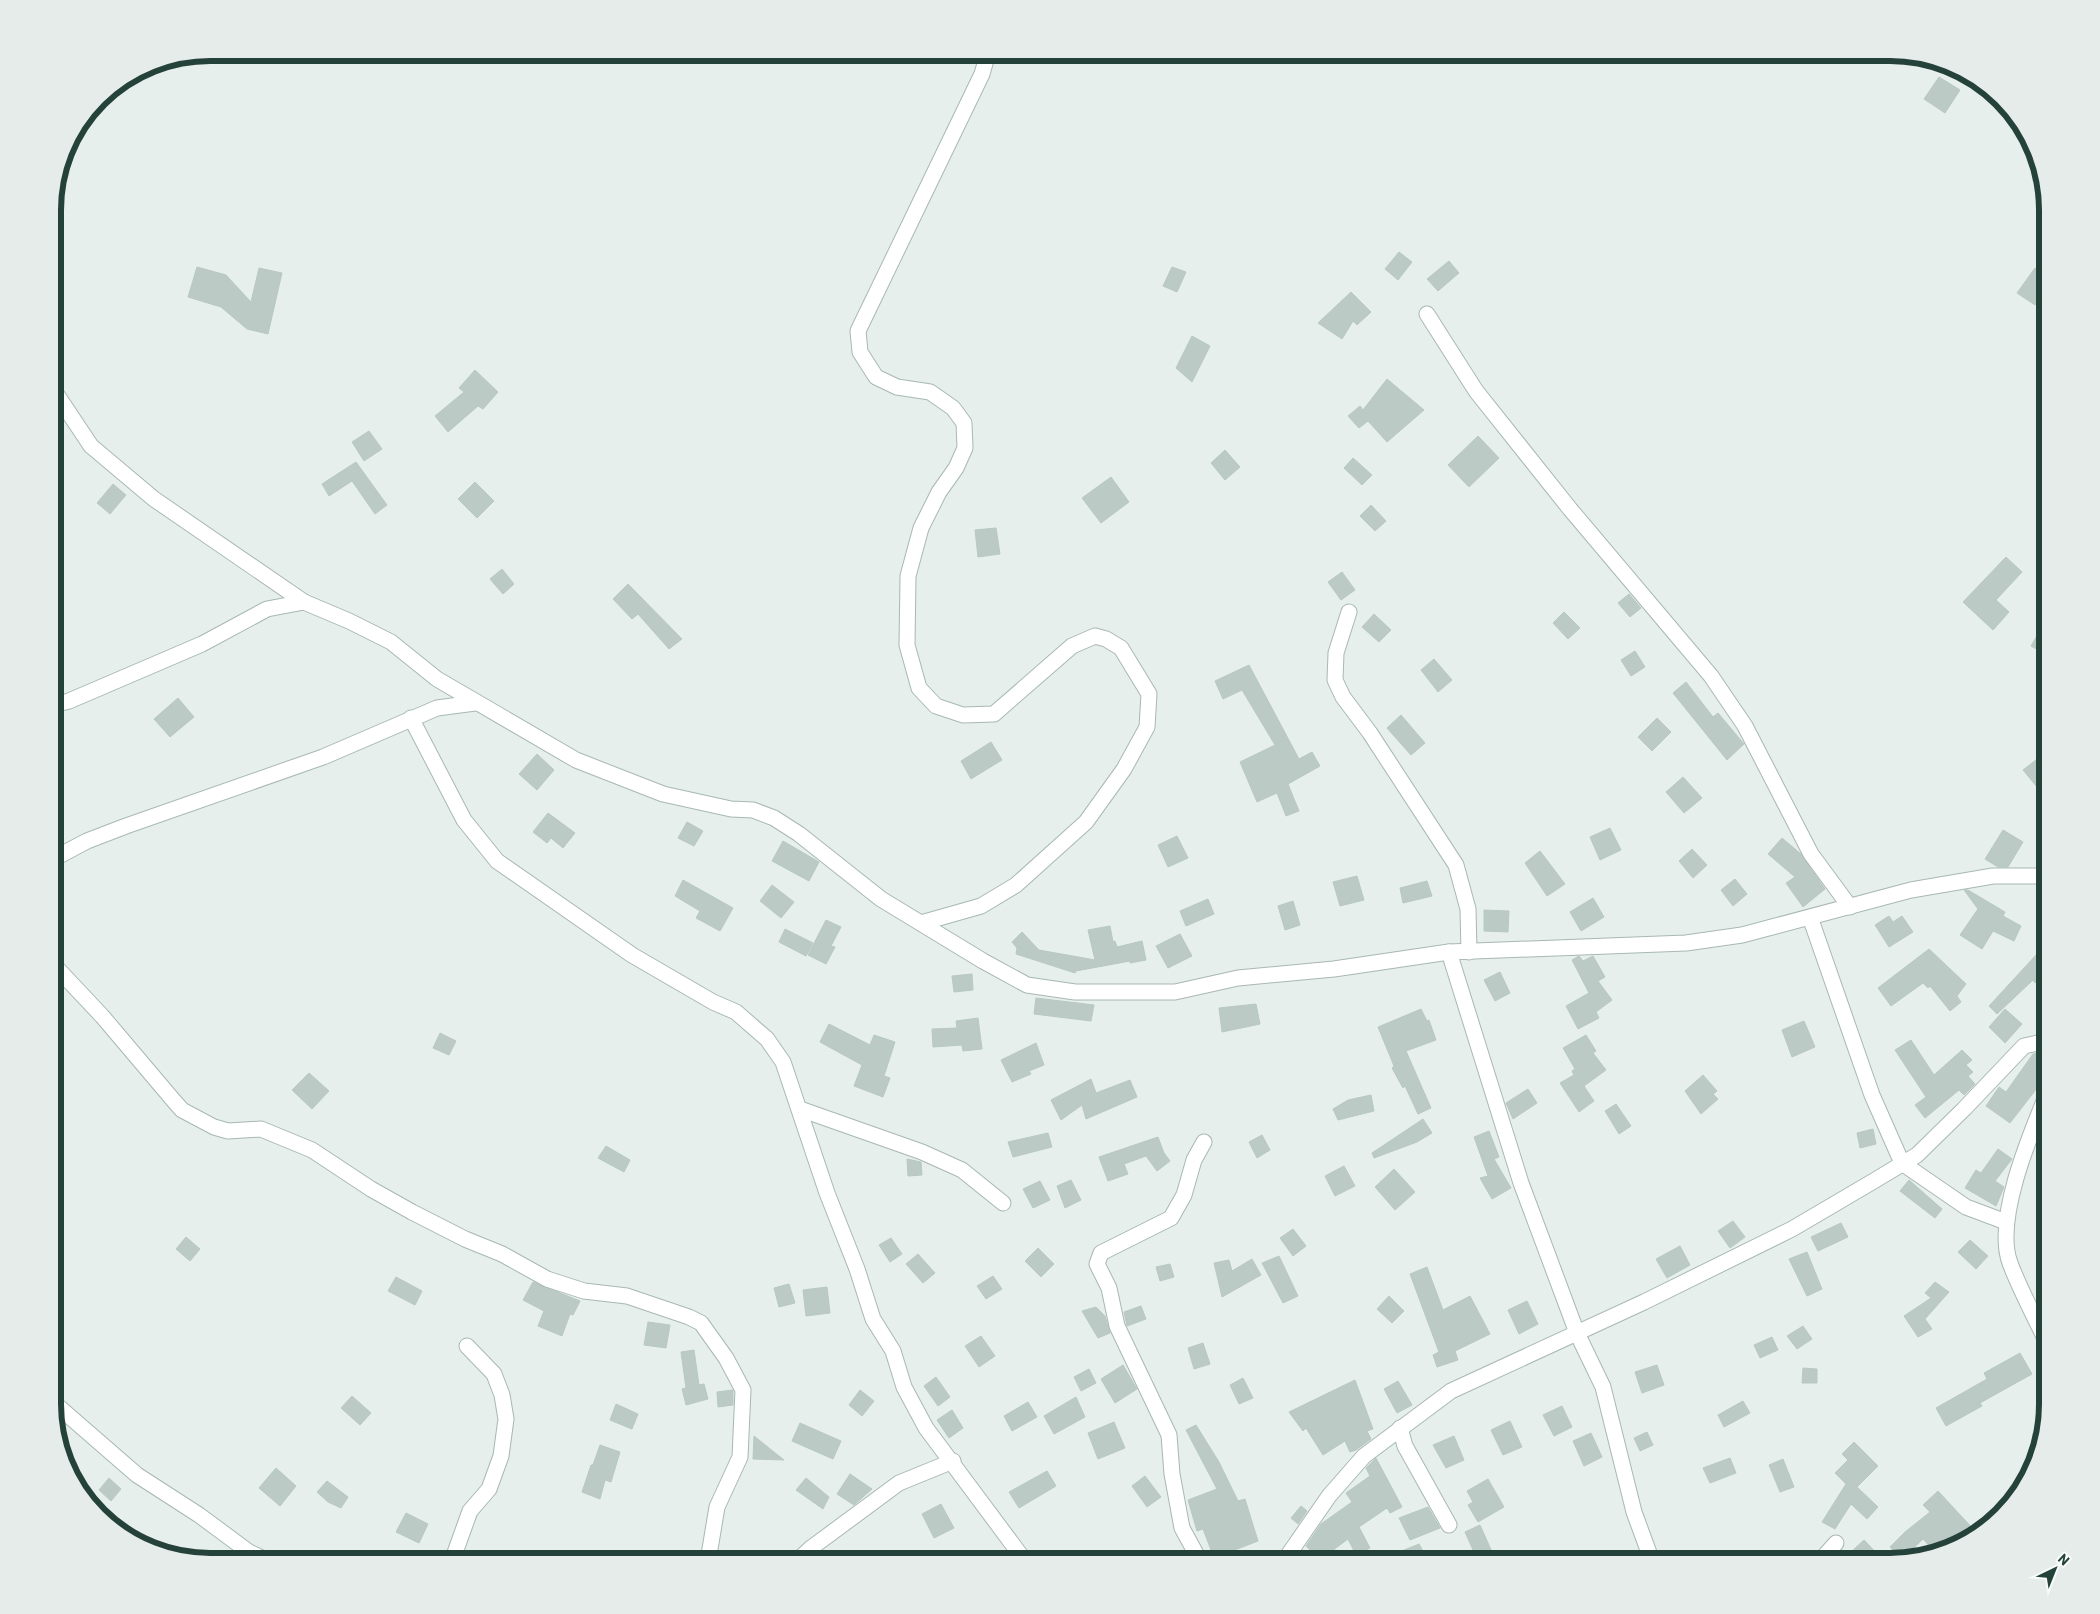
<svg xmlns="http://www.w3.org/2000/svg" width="2100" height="1614" font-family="Barlow,sans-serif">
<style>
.building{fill:#bbcac4;stroke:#b8c9c2}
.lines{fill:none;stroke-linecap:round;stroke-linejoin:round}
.street-casing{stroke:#a8b8b2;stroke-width:17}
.street{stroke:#fff;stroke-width:15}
.rim{fill:none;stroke:#24423a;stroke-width:6}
</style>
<rect width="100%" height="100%" fill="#e6efeb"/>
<!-- building -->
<g class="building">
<path d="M1939 77 1960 90 1945 113 1924 99Z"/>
<path d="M1399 252 1412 262 1398 280 1385 269Z"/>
<path d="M1449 261 1459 273 1438 291 1427 279Z"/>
<path d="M197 267 226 275 251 302 259 268 282 273 268 334 247 329 221 307 188 297Z"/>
<path d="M1172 267 1186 272 1177 292 1163 286Z"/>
<path d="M2035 268 2048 276V288L2035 305 2017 293Z"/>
<path d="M1351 292 1371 312 1357 325 1353 321 1342 339 1318 323Z"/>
<path d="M1192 336 1210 346 1192 382 1176 368Z"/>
<path d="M475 370 498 392 483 409 478 406 448 432 435 416 464 392 459 388Z"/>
<path d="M1387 379 1424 410 1387 442 1368 421 1359 428 1348 416 1360 406 1363 410Z"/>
<path d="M369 431 382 449 364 461 352 442Z"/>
<path d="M1478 436 1499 458 1469 487 1448 465Z"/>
<path d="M1225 450 1240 467 1225 480 1211 463Z"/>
<path d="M1353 458 1372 475 1362 485 1344 468Z"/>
<path d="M356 462 387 505 375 514 352 481 329 496 322 484Z"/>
<path d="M1111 477 1129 502 1101 523 1082 498Z"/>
<path d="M475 482 494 501 477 518 458 499Z"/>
<path d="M113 484 126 495 110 514 97 503Z"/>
<path d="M1371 505 1386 521 1375 531 1360 516Z"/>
<path d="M996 528 1000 554 978 557 975 530Z"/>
<path d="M2006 557 2022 572 1996 600 2009 612 1993 630 1963 602Z"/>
<path d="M502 569 514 584 503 594 490 579Z"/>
<path d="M1342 572 1355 590 1341 600 1328 582Z"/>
<path d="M628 584 682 639 669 649 638 614 632 619 613 599Z"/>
<path d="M1629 594 1641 608 1630 617 1618 603Z"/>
<path d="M1564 612 1580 628 1568 639 1553 623Z"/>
<path d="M1374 614 1391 630 1379 642 1362 627Z"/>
<path d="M2048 617V656L2031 646Z"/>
<path d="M1635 651 1645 667 1631 676 1621 660Z"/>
<path d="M1434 659 1452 680 1438 692 1421 670Z"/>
<path d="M1249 665 1299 759 1312 752 1320 766 1288 784 1299 811 1286 816 1277 793 1257 802 1240 762 1275 745 1242 690 1223 699 1215 681Z"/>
<path d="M1686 682 1713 717 1718 713 1744 744 1727 760 1673 693Z"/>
<path d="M178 698 194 717 170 737 154 719Z"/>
<path d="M1401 715 1425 743 1411 755 1387 728Z"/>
<path d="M1657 718 1671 732 1652 751 1638 737Z"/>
<path d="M991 742 1002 760 971 779 961 761Z"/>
<path d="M537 754 554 770 537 790 519 774Z"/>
<path d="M2037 759 2048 772V779L2037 787 2023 770Z"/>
<path d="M1683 777 1702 798 1684 813 1666 792Z"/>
<path d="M548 813 575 833 563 848 551 838 547 843 533 832Z"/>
<path d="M687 822 703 831 694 846 678 838Z"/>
<path d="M1610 828 1621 850 1600 860 1590 837Z"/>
<path d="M2003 830 2023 842 2008 867H1998L1985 859Z"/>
<path d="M1177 836 1188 858 1168 867 1158 845Z"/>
<path d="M1782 838 1801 854 1825 889 1803 907 1786 883 1795 877 1768 854Z"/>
<path d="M783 841 819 862 809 881 772 861Z"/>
<path d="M1692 849 1707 865 1693 878 1679 861Z"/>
<path d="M1540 851 1565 884 1547 896 1525 863Z"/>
<path d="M1357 876 1364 900 1340 906 1333 882Z"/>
<path d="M1735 879 1747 894 1733 906 1721 890Z"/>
<path d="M683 880 733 908 720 931 696 918 700 911 675 896Z"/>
<path d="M1427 881 1432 896 1403 903 1400 888Z"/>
<path d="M772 885 794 902 781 918 760 901Z"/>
<path d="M1964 890H1968L2005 912 2003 916 2021 926 2014 941 1993 931 1982 949 1960 935 1978 909Z"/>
<path d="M1593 898 1604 917 1581 931 1570 912Z"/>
<path d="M1208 899 1214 914 1186 926 1180 911Z"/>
<path d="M1293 901 1300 925 1285 930 1278 906Z"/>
<path d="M1484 910 1509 911 1508 932 1484 931Z"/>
<path d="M1889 916 1893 922 1902 916 1913 932 1889 947 1875 925Z"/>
<path d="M826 920 841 927 831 946 835 947 826 964 808 955Z"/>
<path d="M1110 926 1113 942 1115 941 1117 947 1142 941 1146 960 1130 963V961L1076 971 1075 973 1016 954 1017 948 1012 942 1022 932 1039 950 1095 960 1088 930Z"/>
<path d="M785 929 813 943 806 956 779 942Z"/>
<path d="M1180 934 1192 956 1168 968 1156 946Z"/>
<path d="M1929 949 1966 984 1957 996 1961 1002 1950 1011 1930 986 1928 988 1923 983 1891 1006 1878 988Z"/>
<path d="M2036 955 2048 966V969L2035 983 2033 980 1997 1014 1989 1006Z"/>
<path d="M1579 956 1583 961 1593 956 1605 977 1598 981 1612 1000 1596 1012 1599 1018 1578 1029 1566 1006 1589 993 1572 960Z"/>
<path d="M1500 972 1510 993 1495 1001 1484 980Z"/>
<path d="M972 974 973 990 954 992 952 976Z"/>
<path d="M1036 998 1094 1005 1091 1021 1034 1014Z"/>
<path d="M1256 1004 1260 1024 1222 1032 1219 1008Z"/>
<path d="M1421 1009 1427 1021 1429 1020 1436 1040 1406 1051 1431 1108 1418 1114 1405 1086 1403 1088 1392 1068 1394 1066 1378 1027Z"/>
<path d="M2005 1009 2022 1024 2005 1043 1989 1027Z"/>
<path d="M978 1018 982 1049 963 1051 962 1045 933 1047 932 1029 957 1028 956 1021Z"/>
<path d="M1804 1021 1815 1047 1792 1057 1782 1030Z"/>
<path d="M829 1024 870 1045 874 1035 895 1042 884 1076 890 1078 883 1097 854 1086 862 1065 820 1042Z"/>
<path d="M440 1033 456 1041 449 1055 433 1048Z"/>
<path d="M1586 1035 1596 1051 1593 1053 1606 1070 1584 1086 1594 1101 1579 1112 1560 1083 1574 1075 1572 1071 1575 1069 1563 1048Z"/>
<path d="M1911 1040 1934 1075 1962 1050 1972 1060 1966 1065 1973 1072 1968 1076 1975 1084 1964 1095 1959 1090 1925 1118 1915 1105 1926 1097 1895 1050Z"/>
<path d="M1036 1043 1044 1065 1029 1071 1031 1074 1012 1082 1001 1060Z"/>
<path d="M2037 1053 2048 1060V1074L2010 1123 1986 1106 1999 1087 2006 1092 2033 1054Z"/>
<path d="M309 1073 329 1091 312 1109 292 1090Z"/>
<path d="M1703 1075 1717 1091 1713 1094 1718 1099 1701 1114 1685 1091Z"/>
<path d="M1091 1079 1096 1093 1130 1080 1137 1097 1086 1119 1082 1105 1061 1120 1051 1100Z"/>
<path d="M1528 1089 1537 1103 1513 1119 1506 1103Z"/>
<path d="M1371 1095 1374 1111 1338 1120 1333 1109 1348 1100Z"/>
<path d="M1616 1104 1631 1126 1619 1134 1605 1111Z"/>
<path d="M1423 1119 1432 1133 1417 1142 1374 1158 1372 1153Z"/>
<path d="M1873 1129 1876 1144 1860 1148 1857 1133Z"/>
<path d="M1489 1131 1499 1157 1494 1159 1511 1188 1492 1199 1480 1178 1488 1176 1474 1137Z"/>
<path d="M1048 1133 1052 1147 1013 1157 1008 1142Z"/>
<path d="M1262 1135 1270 1150 1257 1158 1249 1142Z"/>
<path d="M1158 1137 1164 1153 1170 1161 1157 1171 1146 1156 1124 1164 1128 1174 1108 1181 1099 1157Z"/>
<path d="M606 1146 630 1160 624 1172 598 1158Z"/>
<path d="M1998 1149 2012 1159 1995 1181 2004 1187 1996 1206 1965 1188 1976 1170 1981 1173Z"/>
<path d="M907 1159 921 1162 922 1175 908 1176Z"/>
<path d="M1344 1166 1355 1186 1335 1196 1325 1176Z"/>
<path d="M1394 1169 1415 1192 1395 1210 1375 1187Z"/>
<path d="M1071 1180 1081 1200 1065 1208 1057 1186Z"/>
<path d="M1909 1180 1942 1209 1935 1218 1900 1191Z"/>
<path d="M1040 1181 1050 1200 1033 1208 1023 1189Z"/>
<path d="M1733 1221 1745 1237 1730 1248 1718 1231Z"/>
<path d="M1841 1223 1848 1237 1818 1251 1811 1237Z"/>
<path d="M1293 1229 1306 1246 1293 1256 1280 1238Z"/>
<path d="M186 1237 200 1249 190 1261 176 1249Z"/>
<path d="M891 1238 902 1254 890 1262 879 1245Z"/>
<path d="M1970 1240 1988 1256 1976 1269 1958 1252Z"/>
<path d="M1680 1246 1690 1265 1667 1278 1656 1259Z"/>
<path d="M1038 1248 1054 1264 1041 1277 1025 1261Z"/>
<path d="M1807 1252 1822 1289 1807 1296 1789 1259Z"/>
<path d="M918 1254 935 1273 923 1283 906 1264Z"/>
<path d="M1279 1256 1298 1296 1283 1303 1262 1263Z"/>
<path d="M1252 1259 1261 1275 1222 1297 1214 1263 1229 1260 1232 1271Z"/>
<path d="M1170 1264 1174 1277 1160 1281 1156 1267Z"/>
<path d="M1427 1267 1443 1310 1470 1296 1490 1334 1455 1351 1458 1360 1437 1367 1433 1355 1439 1352 1410 1274Z"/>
<path d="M993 1276 1002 1289 986 1299 977 1286Z"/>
<path d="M396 1277 422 1291 415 1305 388 1291Z"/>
<path d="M533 1282 580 1301 573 1315 570 1314 562 1336 538 1326 544 1311 523 1300Z"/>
<path d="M1935 1282 1949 1292 1925 1319 1932 1329 1918 1337 1904 1316 1931 1298 1925 1293Z"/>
<path d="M789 1284 795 1303 779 1307 774 1288Z"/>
<path d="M827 1287 830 1313 806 1316 803 1290Z"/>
<path d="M1389 1296 1404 1311 1392 1323 1377 1309Z"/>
<path d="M1527 1301 1538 1324 1519 1334 1508 1310Z"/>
<path d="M1141 1306 1146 1319 1127 1326 1124 1312Z"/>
<path d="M1096 1307 1105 1316 1110 1333 1098 1338 1082 1311Z"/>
<path d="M648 1322 670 1325 666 1348 644 1345Z"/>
<path d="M1803 1326 1812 1339 1797 1349 1787 1336Z"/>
<path d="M981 1336 995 1356 979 1367 965 1346Z"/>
<path d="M1772 1337 1778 1350 1760 1358 1754 1345Z"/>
<path d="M1203 1343 1210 1364 1194 1369 1188 1348Z"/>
<path d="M694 1350 699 1385 704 1384 708 1399 686 1405 682 1389 686 1388 681 1352Z"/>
<path d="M2020 1353 2032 1374 1980 1403 1982 1406 1946 1426 1936 1408 1987 1379 1984 1373Z"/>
<path d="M1123 1365 1137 1389 1115 1403 1101 1379Z"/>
<path d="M1657 1365 1664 1385 1642 1393 1635 1372Z"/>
<path d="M1803 1368 1817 1369V1383H1802Z"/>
<path d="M1089 1369 1096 1383 1081 1391 1074 1377Z"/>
<path d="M936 1377 950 1397 938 1406 924 1386Z"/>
<path d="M1243 1378 1253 1398 1239 1404 1230 1385Z"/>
<path d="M1355 1380 1373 1429 1367 1431 1371 1439 1356 1450 1350 1452 1345 1441 1323 1455 1306 1428 1303 1431 1289 1412Z"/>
<path d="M1398 1381 1412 1405 1397 1413 1384 1389Z"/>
<path d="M733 1390V1405L718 1407 717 1392Z"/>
<path d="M860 1390 874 1401 862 1416 849 1405Z"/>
<path d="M352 1396 371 1413 360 1425 341 1408Z"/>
<path d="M1076 1397 1085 1417 1054 1434 1044 1416Z"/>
<path d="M1743 1401 1750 1413 1724 1427 1718 1415Z"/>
<path d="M1028 1402 1037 1417 1012 1431 1004 1416Z"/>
<path d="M616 1404 638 1414 632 1429 610 1420Z"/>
<path d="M1562 1406 1572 1427 1554 1436 1543 1415Z"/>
<path d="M952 1410 963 1428 949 1438 937 1420Z"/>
<path d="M1510 1421 1522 1447 1503 1455 1491 1430Z"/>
<path d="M1114 1422 1125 1448 1098 1459 1088 1433Z"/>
<path d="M800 1423 841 1441 833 1459 792 1441Z"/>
<path d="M1196 1425 1219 1462 1238 1501 1245 1499 1258 1541 1214 1558 1203 1529 1197 1531 1188 1500 1217 1489 1186 1430Z"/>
<path d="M1647 1432 1653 1445 1640 1451 1634 1438Z"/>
<path d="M1591 1433 1602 1457 1584 1466 1573 1441Z"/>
<path d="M754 1436 784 1460 753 1459Z"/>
<path d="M1454 1436 1464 1460 1446 1468 1433 1445Z"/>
<path d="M1854 1442 1878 1466 1857 1487 1878 1507 1867 1519 1851 1504 1835 1529 1822 1522 1846 1484 1835 1473 1848 1460 1842 1454Z"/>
<path d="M600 1445 620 1452 611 1482 605 1480 600 1499 582 1492 591 1465H593Z"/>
<path d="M1376 1458 1402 1507 1390 1513 1387 1508 1359 1527 1370 1548 1356 1555 1348 1539 1317 1562H1300L1310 1550 1306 1546 1321 1524 1352 1502 1346 1493 1370 1476 1366 1468Z"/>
<path d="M1730 1458 1736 1473 1710 1483 1703 1468Z"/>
<path d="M1783 1459 1794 1487 1780 1492 1769 1465Z"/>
<path d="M276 1468 296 1486 280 1506 259 1488Z"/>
<path d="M1047 1471 1056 1486 1019 1508 1009 1492Z"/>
<path d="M850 1474 872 1489 854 1505 837 1494Z"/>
<path d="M1145 1476 1161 1497 1147 1507 1132 1486Z"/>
<path d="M109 1478 121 1489 111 1501 99 1490Z"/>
<path d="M806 1478 829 1497 823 1509 796 1490Z"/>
<path d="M1488 1479 1504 1507 1478 1522 1468 1505 1473 1502 1467 1491Z"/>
<path d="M327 1481 348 1497 341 1508 328 1502 317 1492Z"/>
<path d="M1938 1491 1976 1532 1959 1545 1934 1551 1923 1539 1902 1559 1890 1547 1905 1532 1930 1512 1923 1505Z"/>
<path d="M941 1504 954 1528 934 1538 922 1514Z"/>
<path d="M1301 1506 1307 1511 1298 1524 1291 1518Z"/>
<path d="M1428 1507 1440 1528 1410 1540 1399 1518Z"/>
<path d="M406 1513 428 1524 419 1543 396 1532Z"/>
<path d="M1480 1525 1492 1552 1477 1559 1465 1532Z"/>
<path d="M1864 1540 1885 1562H1861L1851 1552Z"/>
<path d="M1419 1544 1429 1562H1377V1561Z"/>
</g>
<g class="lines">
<!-- street casing -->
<g class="street-casing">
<g id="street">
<path d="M1427 314 1476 391 1570 509 1711 676 1745 726 1811 854 1850 907"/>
<path d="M53 389 91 446 154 499 304 602 349 621 391 642 437 679 576 760 663 794 731 809 753 810 774 818 799 834 881 899 983 961 1027 985 1075 992H1175L1238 978 1334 969 1449 952 1686 943 1742 935 1911 890 1993 876H2047"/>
<path d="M1349 612 1336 653 1335 680 1343 697 1370 733 1456 865 1468 909 1469 952"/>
<path d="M53 705 69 701 202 644 267 609 304 602"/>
<path d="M411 718 464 820 497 861 632 955 713 1002 736 1012 767 1039 783 1062 827 1193 857 1269 873 1319 893 1351 904 1387 926 1428 1025 1561"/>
<path d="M53 859 87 841 126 826 323 757 437 708 475 703"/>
<path d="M1810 917 1872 1095 1902 1163 1966 1207 2006 1222"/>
<path d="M921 923 981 906 1016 885 1086 822 1124 769 1147 727 1149 694 1121 648 1106 639 1095 636 1072 646 994 714 963 715 936 706 919 688 907 645 908 576 921 528 939 492 956 468 965 448 964 423 953 408 930 392 897 387 876 377 860 352 858 331 982 74 988 53"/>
<path d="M1449 952 1521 1183 1577 1333 1603 1387 1634 1512 1652 1561"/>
<path d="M53 964 102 1016 174 1101 182 1110 214 1127 228 1131 261 1129 312 1150 371 1189 412 1212 465 1239 502 1254 547 1279 584 1291 627 1296 689 1317 701 1323 726 1358 743 1390 740 1457 717 1507 708 1561"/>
<path d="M2047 1094C2030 1135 1994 1220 2010 1263 2020 1290 2035 1317 2047 1343"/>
<path d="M800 1109 922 1152 962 1170 1003 1203"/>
<path d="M53 1402 137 1475 199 1515 249 1552 268 1561"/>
<path d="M1400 1428 1405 1446 1449 1525"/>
<path d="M452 1561 470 1511 489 1489 501 1456 506 1419 502 1395 494 1374 467 1346"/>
<path d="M797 1561 811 1548 899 1483 953 1461"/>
<path d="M1200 1561 1182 1528 1172 1474 1169 1435 1117 1326 1109 1288 1097 1264 1101 1253 1171 1218 1184 1195 1194 1160 1204 1142"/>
<path d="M1284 1561 1329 1496 1364 1456 1451 1391 1644 1302 1792 1229 1872 1182 1917 1155 1964 1109 2024 1046 2047 1041"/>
<path d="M1820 1561 1836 1543"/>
</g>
</g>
<!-- street -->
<use href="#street" class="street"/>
</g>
<!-- crop -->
<path d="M0 0H2100V1614H0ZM210 61H1890A149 149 0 0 1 2039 210V1404A149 149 0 0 1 1890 1553H210A149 149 0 0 1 61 1404V210A149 149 0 0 1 210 61Z" fill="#e6ecea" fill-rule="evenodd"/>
<path class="rim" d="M210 61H1890A149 149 0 0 1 2039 210V1404A149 149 0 0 1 1890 1553H210A149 149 0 0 1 61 1404V210A149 149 0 0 1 210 61Z"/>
<!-- north arrow -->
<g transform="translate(2055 1569) rotate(43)" stroke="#f7fbf9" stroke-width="4" paint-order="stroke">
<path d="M0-4L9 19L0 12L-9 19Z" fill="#24423a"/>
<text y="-8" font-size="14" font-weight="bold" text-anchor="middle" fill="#24423a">N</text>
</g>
</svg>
